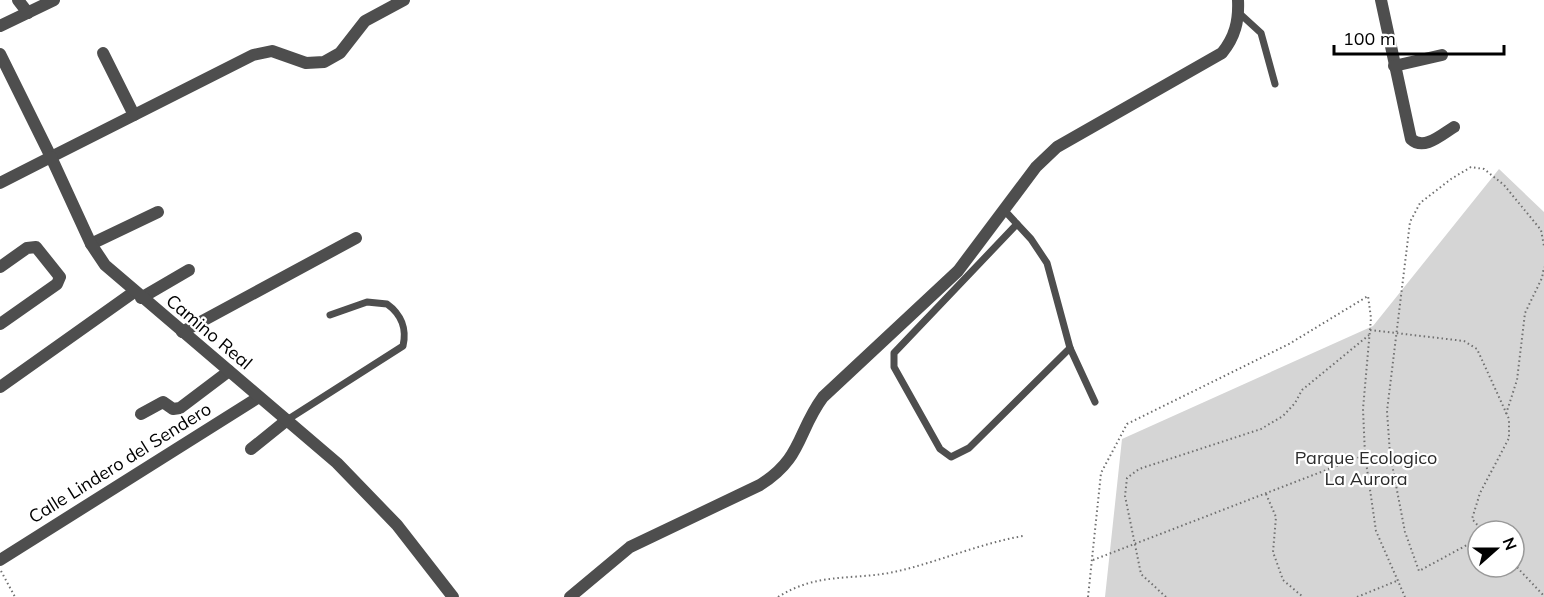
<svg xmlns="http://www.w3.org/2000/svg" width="1544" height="597" font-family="Mulish,sans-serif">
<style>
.green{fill:#d5d5d5;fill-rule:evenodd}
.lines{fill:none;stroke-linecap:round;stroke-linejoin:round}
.path{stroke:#707070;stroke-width:2;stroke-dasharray:1.5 3;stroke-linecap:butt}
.service{stroke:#4e4e4e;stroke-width:7}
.minor{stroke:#4e4e4e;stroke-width:12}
.tertiary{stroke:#4e4e4e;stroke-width:12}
.labels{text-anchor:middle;stroke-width:4.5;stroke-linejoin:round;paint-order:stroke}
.street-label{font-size:18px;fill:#000;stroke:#fff}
.park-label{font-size:18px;fill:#2c2c2c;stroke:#fff}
</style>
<rect width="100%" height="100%" fill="#fff"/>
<!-- green -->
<path class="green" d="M1499 169 1544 212V597H1105L1122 439 1373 326ZM1478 531H1514V567H1478Z"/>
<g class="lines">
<!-- path -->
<g class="path">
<path d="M1370 330 1464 341 1477 349 1509 419V438L1480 493 1472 519 1483 531"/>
<path d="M1506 414 1517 380 1525 313 1542 278 1544 267"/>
<path d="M1266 494 1276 517 1273 552 1283 580 1303 597"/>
<path d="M1478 539 1419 571 1405 532 1390 454 1387 411 1410 222 1420 203 1451 179 1471 167 1484 169 1504 185 1541 230 1544 246"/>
<path d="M1093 560 1365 455"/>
<path d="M1514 564 1544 596"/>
<path d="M1 571 15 597"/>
<path d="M778 597C816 573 848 580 889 573 934 564 977 544 1023 536"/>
<path d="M1088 597 1101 473 1127 424 1289 344 1368 296 1371 318 1363 409 1365 455 1376 531 1405 597"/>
<path d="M1166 597 1141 574 1125 496 1127 478 1139 469 1261 429 1283 416 1295 403 1302 390 1369 335"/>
<path d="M1357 597 1399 580"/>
</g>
<!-- service -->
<g class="service">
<path d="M1238 12 1261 33 1275 84"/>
<path d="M1005 211 1031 239 1047 263 1070 348 1095 402"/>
<path d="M1017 224 894 353V367L940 449 951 457 969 448 1070 348"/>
<path d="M287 420 403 346C407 329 401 314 387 304L367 302 330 315"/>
</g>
<!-- minor -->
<g class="minor">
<path d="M18 0 28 13"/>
<path d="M1381 0 1411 139C1424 151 1441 135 1454 127"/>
<path d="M0 26 54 0"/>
<path d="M103 53 134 115"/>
<path d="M0 54 51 157 253 55 272 51 306 63 324 62 340 53 365 21 404 0"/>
<path d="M1394 66 1442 55"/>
<path d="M91 244 158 212"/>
<path d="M0 267 27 248 36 247 60 277 57 284 0 324"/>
<path d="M141 298 189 270"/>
<path d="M182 332 356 238"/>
<path d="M0 387 134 292"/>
<path d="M141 414 163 402 173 409 180 408 229 371"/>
<path d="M251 449 287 420"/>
<path d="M0 560 259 397"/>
</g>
<!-- tertiary -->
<g class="tertiary">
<path d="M0 183 51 157 91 244 105 265 337 463 397 525 453 597"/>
<path d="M570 597 630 547 760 485C803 458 797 432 823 397L958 271 1036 167 1057 147 1222 53C1235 37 1239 21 1238 0"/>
</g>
</g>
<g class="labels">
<!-- street labels -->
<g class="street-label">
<text transform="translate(209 332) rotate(40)" y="6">Camino Real</text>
<text transform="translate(120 463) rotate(-32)" y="6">Calle Lindero del Sendero</text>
</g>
<!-- park labels -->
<g class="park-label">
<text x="1366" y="464">Parque Ecologico<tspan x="1366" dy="21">La Aurora</tspan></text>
</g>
</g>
<!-- north arrow -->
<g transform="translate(1496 549) rotate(69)"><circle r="28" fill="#ffffff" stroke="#999999" stroke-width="1.5"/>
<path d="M0-4.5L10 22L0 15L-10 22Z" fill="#000000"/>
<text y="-9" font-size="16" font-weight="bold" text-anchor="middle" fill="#000000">N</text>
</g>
<!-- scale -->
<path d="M1334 45v9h170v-9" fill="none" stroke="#000000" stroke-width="3"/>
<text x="1343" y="45" font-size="18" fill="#000000" stroke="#ffffff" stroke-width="4.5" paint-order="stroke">100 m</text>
</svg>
